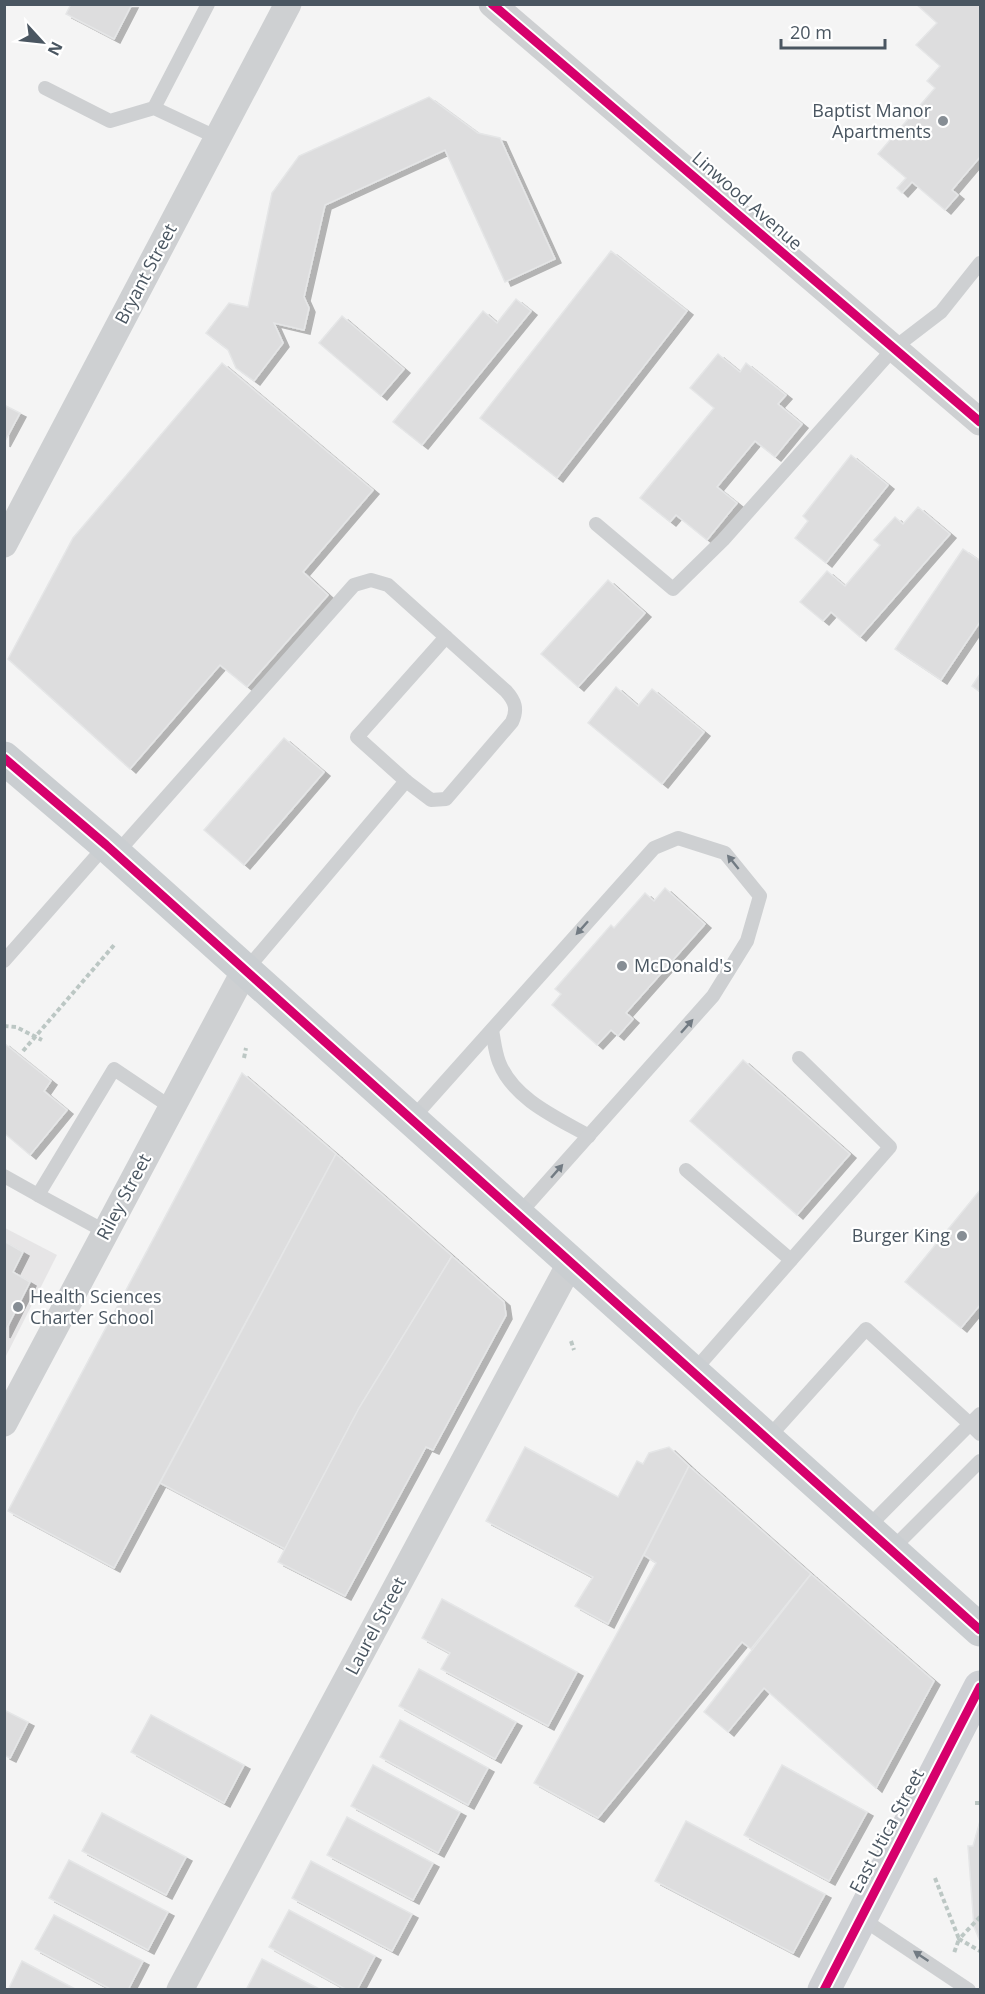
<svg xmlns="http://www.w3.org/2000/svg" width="985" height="1994" font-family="'Open Sans',sans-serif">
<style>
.education{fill:#e6e5e6}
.building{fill:#ddddde;stroke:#e5e6e7;stroke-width:1.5;filter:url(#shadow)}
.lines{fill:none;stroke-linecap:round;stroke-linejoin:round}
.path{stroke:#bcc7c4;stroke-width:4;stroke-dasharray:4.5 3;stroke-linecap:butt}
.lane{stroke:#ced0d2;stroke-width:14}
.street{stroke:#ced0d2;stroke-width:27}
.secondary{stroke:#ced0d4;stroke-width:33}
.primary{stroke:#caced1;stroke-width:33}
.cycleway-casing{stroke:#fff;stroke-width:13}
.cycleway{stroke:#d6006c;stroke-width:9}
.oneway{fill:#727b83}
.poi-dot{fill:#868d94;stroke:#fff;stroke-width:2}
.labels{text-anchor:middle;stroke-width:4.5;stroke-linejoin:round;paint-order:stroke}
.poi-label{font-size:18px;fill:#4a5661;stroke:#fff;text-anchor:end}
.street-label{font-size:18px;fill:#4a5661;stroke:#fff}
</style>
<defs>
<filter id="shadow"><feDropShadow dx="6" dy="4" stdDeviation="0" flood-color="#0004"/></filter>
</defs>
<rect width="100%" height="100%" fill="#f4f4f4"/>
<!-- education -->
<path class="education" d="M5 1228 57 1255 5 1358Z"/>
<!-- building -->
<g class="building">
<path d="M71 4H132L114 39 66 14Z"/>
<path d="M916 4H980V157L952 190 958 195 945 210 912 182 902 193 897 188 906 178 878 154 935 88 927 81 940 66 916 45 937 23Z"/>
<path d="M429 97 478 133 500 138 555 259 505 282 445 150 325 205 304 297 309 308 304 330 274 323 283 343 254 381 236 368 228 350 206 333 229 303 248 307 272 193 299 156Z"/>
<path d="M611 251 687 311 557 478 480 418Z"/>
<path d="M516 299 531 311 422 445 393 422 483 311 497 323Z"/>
<path d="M342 316 404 369 381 396 319 343Z"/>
<path d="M718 354 740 372 746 363 786 395 778 404 802 424 775 457 755 441 717 487 737 503 707 540 676 515 670 522 640 498 714 408 690 388Z"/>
<path d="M222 363 373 490 303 572 328 595 247 687 220 665 130 769 8 659 73 538Z"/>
<path d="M4 405 20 413 4 443Z"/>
<path d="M851 455 888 485 826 563 795 538 808 521 803 516Z"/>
<path d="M918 507 950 534 860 637 831 612 823 621 800 602 827 571 845 586 880 545 874 540 895 517 903 524Z"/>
<path d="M963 549 980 561V622L941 680 895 649Z"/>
<path d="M608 580 645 613 578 687 541 654Z"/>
<path d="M980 674V692L972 686Z"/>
<path d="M616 687 638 706 652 689 704 732 662 784 588 723Z"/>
<path d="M284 738 324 772 244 865 204 830Z"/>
<path d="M665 888 705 924 626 1013 633 1019 618 1036 611 1030 597 1045 552 1005 561 994 555 989 611 925 614 928 645 893 654 901Z"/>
<path d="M4 1043 51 1081 44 1091 67 1110 30 1155 4 1133Z"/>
<path d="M743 1060 850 1154 797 1215 690 1121Z"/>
<path d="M242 1073 336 1154 114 1568 8 1511Z"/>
<path d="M336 1154 452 1256 359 1408 285 1549 160 1483Z"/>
<path d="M980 1190V1305L961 1328 905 1282Z"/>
<path d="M4 1241 23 1252 13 1272 30 1282 4 1334Z"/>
<path d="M452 1256 504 1302 506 1315 433 1450 426 1447 345 1596 278 1562 359 1408Z"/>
<path d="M525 1447 618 1497 637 1461 643 1464 649 1453 669 1447 689 1466 608 1624 575 1606 593 1577 486 1521Z"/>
<path d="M689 1466 811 1574 751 1649 742 1642 598 1818 534 1783 656 1563 644 1555Z"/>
<path d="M811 1574 934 1681 876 1788 764 1688 728 1732 704 1712Z"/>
<path d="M442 1599 577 1672 548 1726 441 1669 450 1653 422 1638Z"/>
<path d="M419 1669 516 1722 495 1759 399 1706Z"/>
<path d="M4 1710 28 1722 10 1758 4 1755Z"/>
<path d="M151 1715 244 1765 224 1803 131 1752Z"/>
<path d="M400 1720 488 1768 468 1805 380 1757Z"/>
<path d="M373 1765 460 1812 438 1853 351 1806Z"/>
<path d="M782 1765 867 1812 829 1881 744 1835Z"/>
<path d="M102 1813 186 1857 166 1895 82 1851Z"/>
<path d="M347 1817 433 1863 413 1900 327 1855Z"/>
<path d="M686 1821 825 1894 793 1953 655 1881Z"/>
<path d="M980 1821V1941L974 1927 968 1846H973Z"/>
<path d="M69 1860 168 1912 148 1950 49 1898Z"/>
<path d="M311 1861 412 1914 392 1951 292 1898Z"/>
<path d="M289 1910 375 1956 357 1990H347L269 1947Z"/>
<path d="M54 1915 143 1961 128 1990H112L35 1949Z"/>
<path d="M262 1959 321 1990H246Z"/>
<path d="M22 1961 77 1990H8Z"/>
</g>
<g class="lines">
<!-- path -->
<g class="path">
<path d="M4 1026 16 1027 42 1040"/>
<path d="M23 1051 115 944"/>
<path d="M244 1058 246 1048"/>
<path d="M571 1341 574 1350"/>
<path d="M975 1803H980"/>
<path d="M935 1878 959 1939 954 1953"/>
<path d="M980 1917 959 1939 980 1951"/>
</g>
<!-- lane -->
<g class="lane">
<path d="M45 88 110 121 154 108 218 138"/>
<path d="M154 108 208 4"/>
<path d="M596 524 673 589 723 540 894 348 941 312 980 263"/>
<path d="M406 781 357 737 446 637"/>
<path d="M115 855 354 585 371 580 388 585 506 691C515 701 518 709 512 722L446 799 431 800 406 781 246 970"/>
<path d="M4 961 106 845"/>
<path d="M492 1030C494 1040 495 1052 499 1062 513 1099 557 1118 589 1136"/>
<path d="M411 1120 654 848 678 838 725 853 760 896 747 941 713 996 518 1215"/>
<path d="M686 1170 791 1260"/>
<path d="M4 1176 38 1195 114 1069 172 1108"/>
<path d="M38 1195 106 1232"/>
<path d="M693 1372 890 1147 799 1058"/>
<path d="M980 1414 970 1424 980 1434"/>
<path d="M767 1439 866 1329 970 1424 867 1528"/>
<path d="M891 1550 980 1461"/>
<path d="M861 1918 969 1990"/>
</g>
<!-- street -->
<g class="street">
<path d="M492 4 980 422"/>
<path d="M4 544 288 4"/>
<path d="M4 1423 244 972"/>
<path d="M180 1990 571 1262"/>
</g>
<!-- secondary -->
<path class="secondary" d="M824 1990 980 1687"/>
<!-- primary -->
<path class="primary" d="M4 758 106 845 980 1630"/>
<!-- cycleway casing -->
<g class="cycleway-casing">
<g id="cycleway">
<path d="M492 4 980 422"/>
<path d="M4 758 106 845 980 1630"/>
<path d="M824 1990 980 1687"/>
</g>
</g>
<!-- cycleway -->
<use href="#cycleway" class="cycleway"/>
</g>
<!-- one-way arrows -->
<defs><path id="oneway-solid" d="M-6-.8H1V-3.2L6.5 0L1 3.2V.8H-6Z" transform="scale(1.5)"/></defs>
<g class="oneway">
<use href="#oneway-solid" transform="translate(733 862) rotate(-129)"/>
<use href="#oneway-solid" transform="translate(582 928) rotate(132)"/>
<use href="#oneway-solid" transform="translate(687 1026) rotate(-48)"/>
<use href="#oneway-solid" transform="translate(557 1171) rotate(-49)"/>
<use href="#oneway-solid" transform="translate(921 1956) rotate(-146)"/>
</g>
<!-- markers -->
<g class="poi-dot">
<circle cx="943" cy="121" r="6"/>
<circle cx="622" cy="966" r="6"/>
<circle cx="962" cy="1236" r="6"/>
<circle cx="18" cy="1307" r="6"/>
</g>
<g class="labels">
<!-- poi labels -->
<g class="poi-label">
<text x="931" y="117">Baptist Manor<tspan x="931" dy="21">Apartments</tspan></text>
<text x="634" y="972" text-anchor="start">McDonald's</text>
<text x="950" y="1242">Burger King</text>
<text x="30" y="1303" text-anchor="start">Health Sciences<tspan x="30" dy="21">Charter School</tspan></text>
</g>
<!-- street labels -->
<g class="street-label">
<text transform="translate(747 201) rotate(41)" y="6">Linwood Avenue</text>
<text transform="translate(146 274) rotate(-62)" y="6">Bryant Street</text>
<text transform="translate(124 1197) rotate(-62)" y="6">Riley Street</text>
<text transform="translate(376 1626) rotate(-62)" y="6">Laurel Street</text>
<text transform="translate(887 1831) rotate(-62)" y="6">East Utica Street</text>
</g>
</g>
<!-- border -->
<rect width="985" height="1994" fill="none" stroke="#4a5661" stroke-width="12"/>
<!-- north arrow -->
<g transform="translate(42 42) rotate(117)" stroke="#ffffff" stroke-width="4.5" paint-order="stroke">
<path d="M0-4.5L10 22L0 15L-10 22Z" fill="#4a5661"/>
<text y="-9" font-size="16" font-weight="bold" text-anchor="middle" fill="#4a5661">N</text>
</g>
<!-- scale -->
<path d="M781 39v9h104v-9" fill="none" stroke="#4a5661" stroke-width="3"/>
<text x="790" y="39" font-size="18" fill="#4a5661" stroke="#ffffff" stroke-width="4.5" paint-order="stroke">20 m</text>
</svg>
